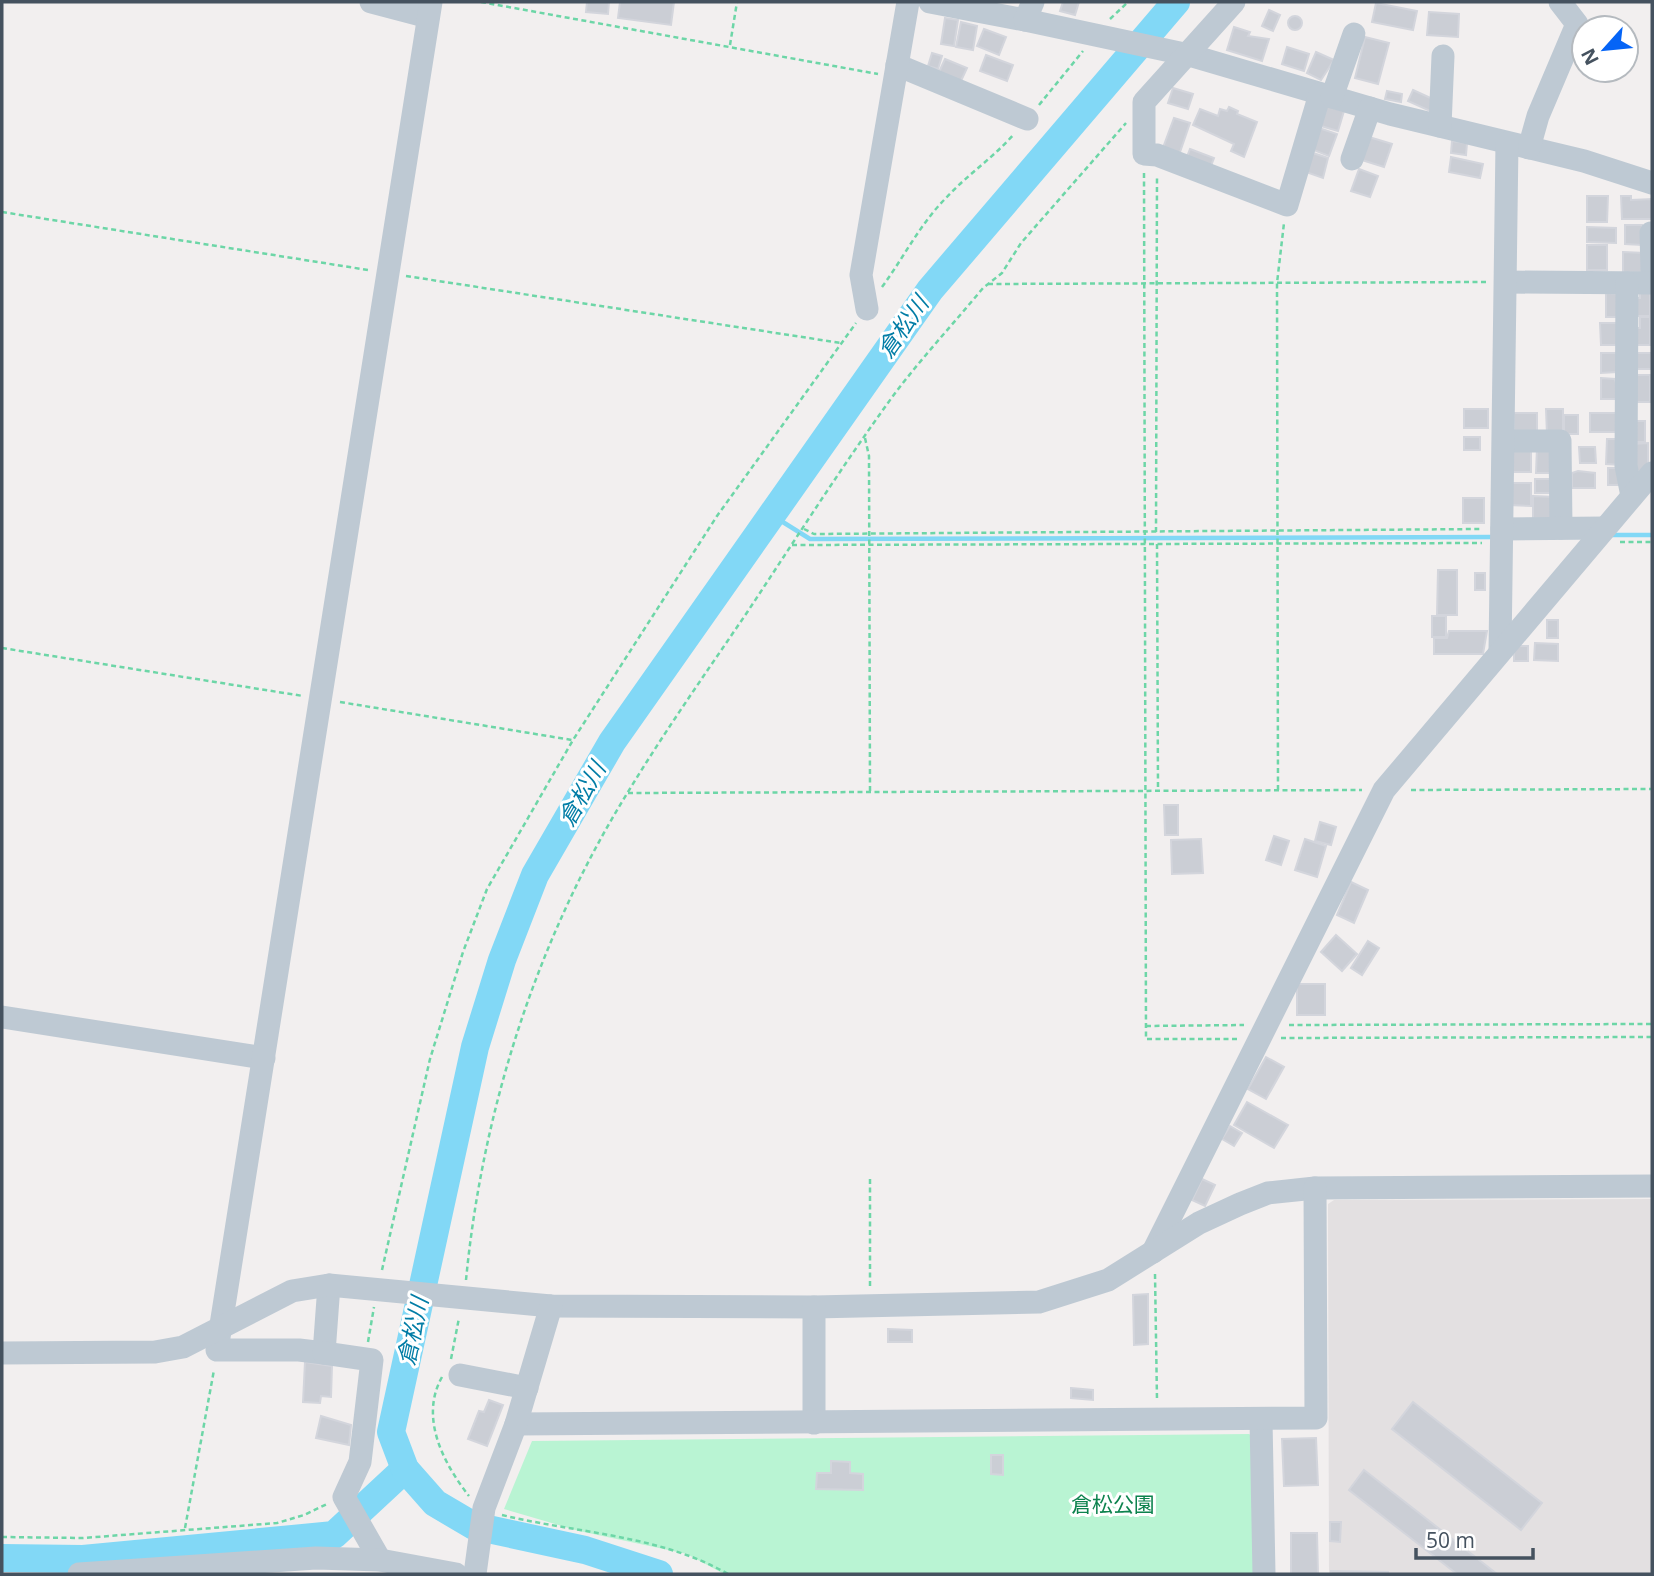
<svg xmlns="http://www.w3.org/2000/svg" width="1654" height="1576" font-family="'Open Sans','Noto Sans JP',sans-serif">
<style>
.education{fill:#e3e0e1}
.green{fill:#b9f4d3}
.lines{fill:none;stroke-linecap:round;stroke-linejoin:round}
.stream{stroke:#82d8f6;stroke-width:4.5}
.river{stroke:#82d8f6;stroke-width:28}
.building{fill:#cbced5;stroke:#d3d5dc;stroke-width:2}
.path{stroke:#6dd6a7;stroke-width:2.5;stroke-dasharray:5 3.5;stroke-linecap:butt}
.minor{stroke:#bec9d3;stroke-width:23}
.labels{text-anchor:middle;stroke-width:6;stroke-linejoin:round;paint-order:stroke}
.park-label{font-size:21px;fill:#0d834e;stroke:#fff}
.water-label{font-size:23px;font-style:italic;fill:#027da6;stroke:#fff}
</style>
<rect width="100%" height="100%" fill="#f2efef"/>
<!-- education -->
<path class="education" d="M1652 1199V1574H1329L1328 1204 1334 1200Z"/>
<!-- green -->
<path class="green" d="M1249 1434 1257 1439 1258 1574H724L687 1554 579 1531 504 1509 532 1441Z"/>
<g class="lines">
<!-- stream -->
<g class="stream">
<path d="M770 514 810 539 1494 537"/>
<path d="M1611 535H1652"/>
</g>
<!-- river -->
<g class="river">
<path d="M2 1558 83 1559 334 1535 405 1469"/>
<path d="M659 1574 585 1550 474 1526 435 1503 405 1469 391 1432 475 1047 502 960 535 875 612 742 930 290 1176 2"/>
</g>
</g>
<!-- building -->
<g class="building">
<path d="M587 2H609L608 14 586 12Z"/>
<path d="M620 2H674L671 25 618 18Z"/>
<path d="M1063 2H1079L1075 15 1060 11Z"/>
<path d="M1376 3 1417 11 1413 30 1372 22Z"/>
<path d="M1269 10 1280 15 1273 31 1262 26Z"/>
<path d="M1429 12 1459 14 1458 37 1427 35Z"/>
<circle cx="1295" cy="23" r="7"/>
<path d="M945 18 958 20 954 46 941 44Z"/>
<path d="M961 22 977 26 973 50 956 47Z"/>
<path d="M1234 27 1250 32 1248 36 1269 39 1262 61 1227 50Z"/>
<path d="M984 29 1006 37 999 55 977 46Z"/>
<path d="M1365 37 1389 43 1378 84 1355 78Z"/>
<path d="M1287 47 1309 54 1304 71 1282 64Z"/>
<path d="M1316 52 1334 60 1321 80 1307 73Z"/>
<path d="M932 53 942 56 938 69 928 66Z"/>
<path d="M986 55 1013 65 1007 81 980 71Z"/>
<path d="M945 59 967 68 961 81 939 72Z"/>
<path d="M1173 88 1193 94 1188 109 1168 103Z"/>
<path d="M1413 90 1435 100 1430 111 1408 101Z"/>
<path d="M1387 91 1402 94 1401 102 1385 99Z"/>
<path d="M1327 106 1344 111 1338 131 1321 126Z"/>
<path d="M1229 107 1238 111 1237 114 1257 122 1244 157 1231 151 1234 144 1193 125 1200 109 1218 116 1220 109 1227 111Z"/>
<path d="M1174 118 1190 123 1178 158 1161 153Z"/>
<path d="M1319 128 1337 134 1329 156 1311 149Z"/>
<path d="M1369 137 1392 144 1384 167 1362 160Z"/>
<path d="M1452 141 1467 143 1466 155 1451 153Z"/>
<path d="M1190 149 1214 158 1209 171 1185 162Z"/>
<path d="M1310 152 1328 158 1323 178 1303 171Z"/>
<path d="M1451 157 1483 164 1480 178 1449 172Z"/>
<path d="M1359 169 1378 176 1370 197 1351 191Z"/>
<path d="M1587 196H1608L1607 222H1587Z"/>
<path d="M1621 196H1631V200L1652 199V219H1622Z"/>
<path d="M1625 225H1642V245L1625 244Z"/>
<path d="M1587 227 1616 228V243L1587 242Z"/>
<rect x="1587" y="245" width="20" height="25"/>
<path d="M1623 252 1645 253V273L1623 272Z"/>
<path d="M1640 288H1650V316H1632L1633 298H1640Z"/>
<path d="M1606 293 1623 294 1622 317H1606Z"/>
<path d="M1640 317H1650V345H1633V328H1640Z"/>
<path d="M1600 323H1619V345H1601Z"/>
<path d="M1601 353H1617V372L1601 373Z"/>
<rect x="1633" y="353" width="18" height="16"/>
<rect x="1632" y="375" width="18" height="27"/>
<path d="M1601 378 1615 379 1620 399H1601Z"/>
<rect x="1464" y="409" width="24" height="19"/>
<path d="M1546 409H1563V435H1547Z"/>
<path d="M1514 413H1537V436L1514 435Z"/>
<rect x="1590" y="413" width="28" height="19"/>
<rect x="1564" y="415" width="14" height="19"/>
<path d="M1635 421H1645V442H1634Z"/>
<rect x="1464" y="437" width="16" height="13"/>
<path d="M1607 439H1623L1622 465 1606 464Z"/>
<path d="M1648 443V469L1635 472 1632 444Z"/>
<path d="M1537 447H1552V473H1536Z"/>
<path d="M1579 447H1595L1596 463H1580Z"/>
<path d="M1510 449 1531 450V472H1510Z"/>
<rect x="1608" y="468" width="15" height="17"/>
<path d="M1578 471 1595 473V488H1572V473Z"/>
<path d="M1535 479H1555L1554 493H1535Z"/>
<path d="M1509 483H1531V506L1509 505Z"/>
<path d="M1533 496 1555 497V519L1533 518Z"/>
<rect x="1463" y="498" width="21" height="25"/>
<path d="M1438 570H1457V615H1437Z"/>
<rect x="1475" y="573" width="10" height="17"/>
<rect x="1432" y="616" width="14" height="21"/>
<rect x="1547" y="620" width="11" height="18"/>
<path d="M1449 631H1487L1483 654H1434V638H1447Z"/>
<path d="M1535 643 1558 644V661L1534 660Z"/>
<rect x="1514" y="646" width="14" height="15"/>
<path d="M1164 805H1178V835H1165Z"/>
<path d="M1320 822 1336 827 1331 845 1315 841Z"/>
<path d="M1274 836 1289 841 1281 865 1266 860Z"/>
<path d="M1201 839 1203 873 1172 874 1171 840Z"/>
<path d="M1305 839 1326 846 1317 877 1295 870Z"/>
<path d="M1351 882 1368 890 1354 923 1337 915Z"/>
<path d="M1336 935 1357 954 1342 971 1321 952Z"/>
<path d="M1368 941 1379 948 1362 975 1351 968Z"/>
<rect x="1297" y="984" width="28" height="31"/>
<path d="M1266 1057 1284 1067 1266 1099 1248 1089Z"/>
<path d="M1247 1102 1288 1125 1274 1148 1234 1125Z"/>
<path d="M1230 1126 1242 1133 1234 1146 1222 1139Z"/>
<path d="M1202 1179 1215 1185 1205 1206 1192 1200Z"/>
<path d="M1148 1294V1344L1134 1345 1133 1295Z"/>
<path d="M888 1329 912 1330V1342H888Z"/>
<path d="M305 1362 332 1366 331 1397 321 1396 320 1403 303 1402Z"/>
<path d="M1071 1388 1093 1390V1400L1071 1398Z"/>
<path d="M489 1400 503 1405 487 1446 468 1439 479 1411 484 1412Z"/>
<path d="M1413 1402 1542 1503 1521 1530 1392 1429Z"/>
<path d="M321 1416 351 1425 349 1445 316 1438Z"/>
<path d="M1316 1438 1318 1485 1284 1486 1282 1439Z"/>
<path d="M991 1455H1003V1475L991 1474Z"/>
<path d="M831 1461 850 1462V1473L863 1474V1490L816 1489 817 1473H831Z"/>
<path d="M1364 1470 1497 1574H1457L1349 1490Z"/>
<path d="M1330 1522H1341L1340 1542 1330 1541Z"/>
<path d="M1291 1533H1317L1318 1574H1291Z"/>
<path d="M1331 1571 1388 1572V1574H1331Z"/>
</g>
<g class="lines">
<!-- path -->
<g class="path">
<path d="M481 2 878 74"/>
<path d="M1110 19 1128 2"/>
<path d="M730 45 737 2"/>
<path d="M1039 105 1083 51"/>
<path d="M1144 173 1146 1039H1239"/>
<path d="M2 212 368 270"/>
<path d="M406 276 841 343"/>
<path d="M988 284 1486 282"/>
<path d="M882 287C904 257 920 224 946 198 967 175 993 158 1014 134"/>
<path d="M865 438 869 456 870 791"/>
<path d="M804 529 814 534 1482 529"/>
<path d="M1156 532 1157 175"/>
<path d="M1620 542H1652"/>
<path d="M1157 544 1158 789"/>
<path d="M792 545 1482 543"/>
<path d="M2 648 303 696"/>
<path d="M340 702 572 740"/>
<path d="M1278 790 1277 283 1284 223"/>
<path d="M1411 790 1652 789"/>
<path d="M628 793 1362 790"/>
<path d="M1289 1025 1652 1024"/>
<path d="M1146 1026 1244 1025"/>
<path d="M1281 1038 1652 1037"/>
<path d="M870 1179V1288"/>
<path d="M382 1270 430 1059 463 952 487 889 573 740 717 516 856 323"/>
<path d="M1155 1274 1157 1400"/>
<path d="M466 1280C481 1124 528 968 605 831 648 755 699 683 748 611 793 543 837 474 885 407 914 366 950 328 983 288L1002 273 1021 243 1126 123"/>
<path d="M368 1342 374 1307"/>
<path d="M451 1359 459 1318"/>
<path d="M442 1377C419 1418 444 1464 469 1496"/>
<path d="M502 1515C576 1533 660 1535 728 1574"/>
<path d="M185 1528 214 1370"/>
<path d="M2 1537 83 1538 277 1523 304 1515 327 1504"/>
</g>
<!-- minor -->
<g class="minor">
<path d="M371 2 428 17"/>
<path d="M930 2 1025 20"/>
<path d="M1033 2 1025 20 1189 55 1390 114 1584 161 1652 183"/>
<path d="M1234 2 1144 102V154L1157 155 1287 205 1320 94"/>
<path d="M897 65 1027 119"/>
<path d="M1332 97 1354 34"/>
<path d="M1440 126 1443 56"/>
<path d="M1529 148 1538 116 1577 24 1560 2"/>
<path d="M1352 159 1370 108"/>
<path d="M1651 233 1652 270"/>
<path d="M1506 282 1652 283"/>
<path d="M1627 283 1626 466 1632 496"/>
<path d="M867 309 861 275 908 2"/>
<path d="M1505 441H1560L1561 528"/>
<path d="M1502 529 1605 528"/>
<path d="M1500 651 1507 143"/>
<path d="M2 1017 264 1058"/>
<path d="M1153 1252 1384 790 1652 473"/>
<path d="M329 1285 324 1353 299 1350H217L431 2"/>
<path d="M2 1353 155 1352 183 1347 292 1291 329 1285 551 1306 814 1307 1039 1302 1108 1280 1199 1223 1240 1204 1268 1193 1315 1188 1652 1186"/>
<path d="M324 1353 372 1360 360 1462 344 1497 380 1560"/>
<path d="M460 1375 527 1388"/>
<path d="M1261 1420 1264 1574"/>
<path d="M814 1423V1307"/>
<path d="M516 1424 1316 1418 1315 1188"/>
<path d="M79 1574 316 1558 380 1560 456 1574"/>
<path d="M475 1574 484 1508 516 1424 551 1306"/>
</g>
</g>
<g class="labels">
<!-- park labels -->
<g class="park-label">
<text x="1113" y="1512">倉松公園</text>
</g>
<!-- water labels -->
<g class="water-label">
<text transform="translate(903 327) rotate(-55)" y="8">倉松川</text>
<text transform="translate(582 794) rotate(-60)" y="8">倉松川</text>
<text transform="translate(413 1331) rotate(-78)" y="8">倉松川</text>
</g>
</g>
<!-- border -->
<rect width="1654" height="1576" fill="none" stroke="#45525f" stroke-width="7"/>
<!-- north arrow -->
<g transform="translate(1605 49) rotate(243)"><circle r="33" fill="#ffffff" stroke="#b5babf" stroke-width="2"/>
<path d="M0-5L12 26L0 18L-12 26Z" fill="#0564f6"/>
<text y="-10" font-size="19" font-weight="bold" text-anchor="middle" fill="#45525f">N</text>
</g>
<!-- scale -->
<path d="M1416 1548v10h117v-10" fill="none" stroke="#45525f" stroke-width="3.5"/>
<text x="1426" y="1548" font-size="21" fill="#45525f" stroke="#ffffff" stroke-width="5" paint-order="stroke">50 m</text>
</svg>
